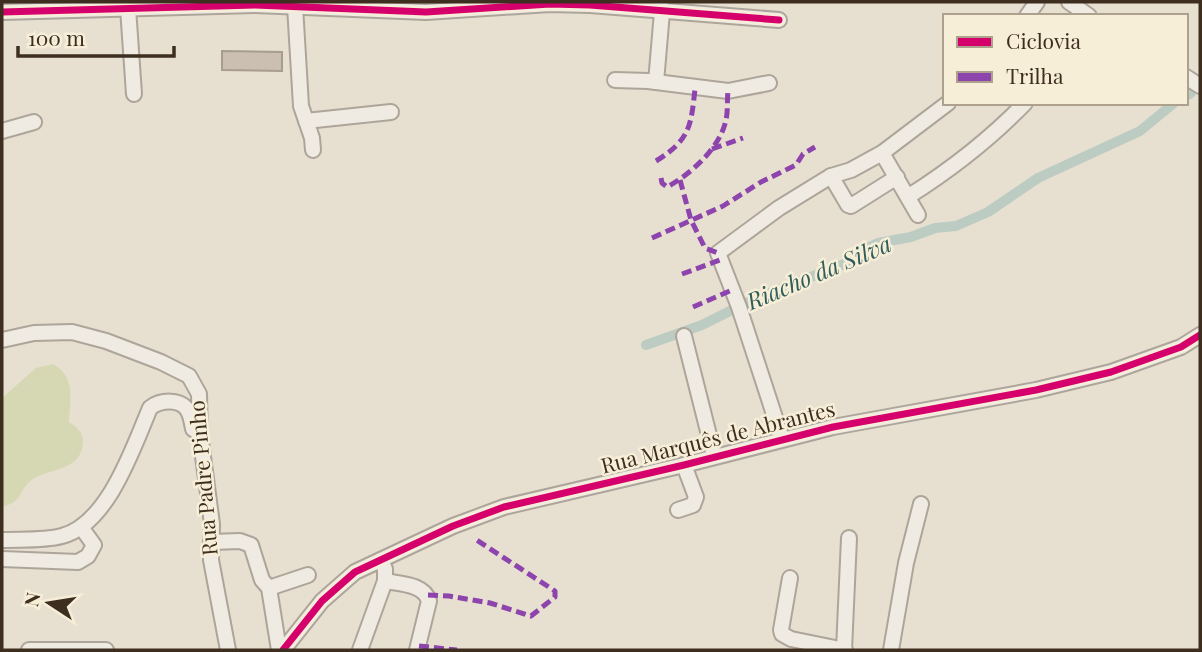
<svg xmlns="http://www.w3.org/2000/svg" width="1202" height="652" font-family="'Playfair Display',serif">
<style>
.green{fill:#d6d7b3}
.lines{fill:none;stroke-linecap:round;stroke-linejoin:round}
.canal{stroke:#bcccc2;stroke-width:10}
.building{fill:#cbbfb2;stroke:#a89c90;stroke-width:2}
.minor-casing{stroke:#ada599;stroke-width:18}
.minor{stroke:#efebe3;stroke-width:14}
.quiet{stroke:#8e44ad;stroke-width:5;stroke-dasharray:10 5;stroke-linecap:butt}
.cycleway-casing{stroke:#f7eed8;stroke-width:11}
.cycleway{stroke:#d6006c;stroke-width:7}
.labels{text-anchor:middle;stroke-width:5;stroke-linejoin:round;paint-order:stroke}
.street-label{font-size:21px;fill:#3d2e20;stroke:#f7eed8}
.water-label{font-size:23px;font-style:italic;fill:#2f5d5a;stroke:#f7eed8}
</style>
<rect width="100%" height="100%" fill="#e7e0d1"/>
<!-- green -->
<path class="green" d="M53 364C76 377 70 400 69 422 77 427 83 432 83 443 81 471 50 468 33 479 17 490 25 501 2 507V398L36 368Z"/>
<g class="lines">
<!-- canal -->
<g class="canal">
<path d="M1186 96 1191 93"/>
<path d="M646 345 702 325 754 299 852 261 867 248 878 243 911 237 935 228 956 226 988 212 1038 178 1140 131 1174 103"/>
</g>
</g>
<!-- building -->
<path class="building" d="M222 51 282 52V71L222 70Z"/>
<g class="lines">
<!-- minor casing -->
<g class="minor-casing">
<g id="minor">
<path d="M1069 2 1089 16"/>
<path d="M295 6 301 106 312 138 313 150"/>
<path d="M128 8 134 94"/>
<path d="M2 12 255 5 426 12 550 4 590 5 779 20"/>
<path d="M1027 16 1037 2"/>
<path d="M1186 77 1200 86"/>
<path d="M615 80 648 81 728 91 769 83"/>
<path d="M656 82 662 12 660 3"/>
<path d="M306 121 391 112"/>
<path d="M2 131 34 122"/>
<path d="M882 153 918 215"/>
<path d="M831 176 848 205 851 206 897 177"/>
<path d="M909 196C950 170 991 138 1025 103"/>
<path d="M684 336 714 455"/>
<path d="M2 340 34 333 72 332 106 341 161 362 189 376 199 394 200 434 212 524 211 560 228 650"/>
<path d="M782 439 739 307 718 253 779 208 831 176 851 170 882 153 948 103"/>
<path d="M678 510 693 505 696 497 684 465"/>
<path d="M2 540C21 539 43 541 62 536 108 524 133 448 150 408 160 400 181 398 188 411 191 416 192 424 193 429L199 433"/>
<path d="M211 542 240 541 251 545 262 580 269 588 279 650"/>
<path d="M2 559 78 562 88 556 94 545 81 527"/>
<path d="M790 578 781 630 782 634 791 639 845 650"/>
<path d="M385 581C401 584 424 584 429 601L417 650"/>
<path d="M269 588 308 575"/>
<path d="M29 650H106"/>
<path d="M283 650 322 601 355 572 453 526 504 507 684 465 833 427 1036 390 1111 372 1181 347 1200 335"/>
<path d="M360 650 385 581V569L381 560"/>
<path d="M844 650 849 538"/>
<path d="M891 650 906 563 921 504"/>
</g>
</g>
<!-- minor -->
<use href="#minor" class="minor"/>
<!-- quiet -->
<g class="quiet">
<path d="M712 149 743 138"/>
<path d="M656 161C690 140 691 126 695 89"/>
<path d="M661 178 662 183 667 187C691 174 720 148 726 120 728 111 727 100 728 91"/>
<path d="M680 180 691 220 705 248 718 253"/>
<path d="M652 238 723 206 761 182 796 165 803 154 815 147"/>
<path d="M682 274 720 260"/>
<path d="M693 307 732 290"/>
<path d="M428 595 449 596 490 603 531 616 555 597V591L475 539"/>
<path d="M419 646 457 650"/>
</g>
<!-- cycleway casing -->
<g class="cycleway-casing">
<g id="cycleway">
<path d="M2 12 255 5 426 12 550 4 590 5 779 20"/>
<path d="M283 650 322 601 355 572 453 526 504 507 684 465 833 427 1036 390 1111 372 1181 347 1200 335"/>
</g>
</g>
<!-- cycleway -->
<use href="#cycleway" class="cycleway"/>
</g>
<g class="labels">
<!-- street labels -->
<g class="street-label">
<text transform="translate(718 438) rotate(-14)" y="7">Rua Marquês de Abrantes</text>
<text transform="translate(204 478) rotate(-95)" y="7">Rua Padre Pinho</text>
</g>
<!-- water labels -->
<g class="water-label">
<text transform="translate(819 273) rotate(-23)" y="8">Riacho da Silva</text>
</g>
</g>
<!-- border -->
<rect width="1202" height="652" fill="none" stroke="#3d2e20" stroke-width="7"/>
<!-- legend -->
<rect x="943" y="14" width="245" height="91" fill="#f7eed8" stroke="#ada18e" stroke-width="2"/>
<rect x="957" y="37" width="35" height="10" fill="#d6006c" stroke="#ada18e" stroke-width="2"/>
<text x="1006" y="49" font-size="21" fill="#3d2e20">Ciclovia</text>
<rect x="957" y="72" width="35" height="10" fill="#8e44ad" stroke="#ada18e" stroke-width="2"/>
<text x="1006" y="84" font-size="21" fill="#3d2e20">Trilha</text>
<!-- north arrow -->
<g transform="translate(49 603) rotate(282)" stroke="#f7eed8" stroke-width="5" paint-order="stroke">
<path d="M0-5L12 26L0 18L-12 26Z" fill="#3d2e20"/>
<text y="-10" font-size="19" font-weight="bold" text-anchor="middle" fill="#3d2e20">N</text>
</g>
<!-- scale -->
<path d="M18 46v10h156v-10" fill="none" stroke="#3d2e20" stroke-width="3.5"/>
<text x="28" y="46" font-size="21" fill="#3d2e20" stroke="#f7eed8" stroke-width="5" paint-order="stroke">100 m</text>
</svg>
